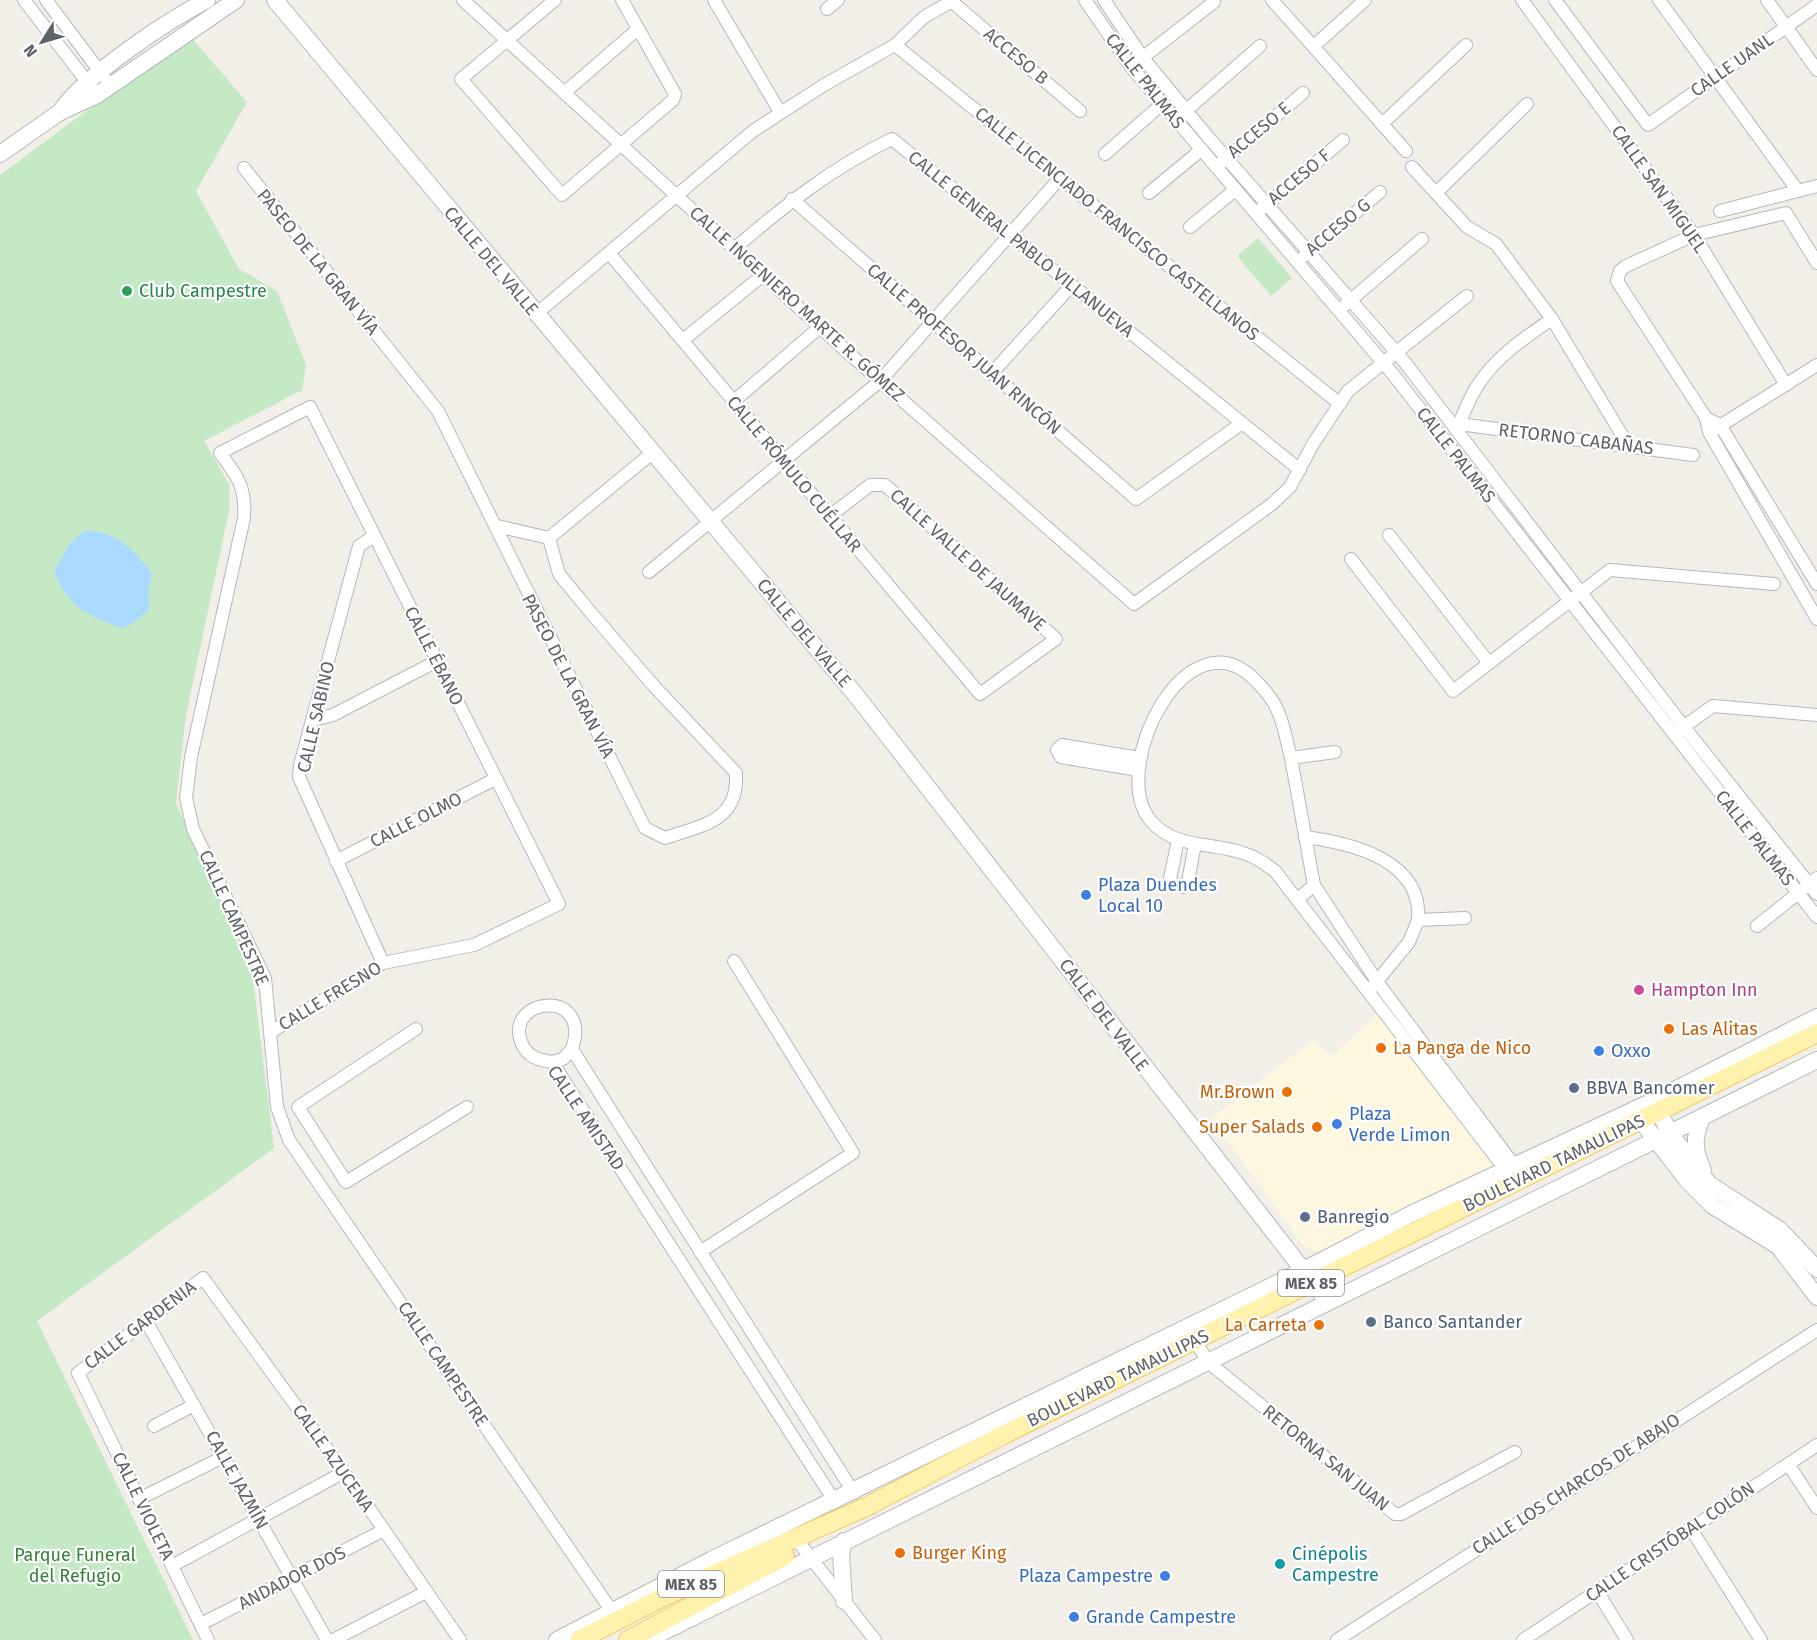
<svg xmlns="http://www.w3.org/2000/svg" width="1817" height="1640" font-family="'Fira Sans',sans-serif">
<style>
.commercial{fill:#fef7e0}
.green{fill:#c5e8c5}
.water{fill:#aadaff}
.lines{fill:none;stroke-linecap:round;stroke-linejoin:round}
.street-casing{stroke:#b5b8bc;stroke-width:14}
.secondary-casing{stroke:#b6babf;stroke-width:18}
.primary-casing{stroke:#f2c960;stroke-width:20}
.street{stroke:#fff;stroke-width:12}
.secondary{stroke:#fff;stroke-width:16}
.primary{stroke:#fff2af;stroke-width:18}
.leisure-dot{fill:#2e9e5b;stroke:#fff;stroke-width:2}
.shop-dot{fill:#3f7fe0;stroke:#fff;stroke-width:2}
.hotel-dot{fill:#d1479c;stroke:#fff;stroke-width:2}
.food-dot{fill:#e8710a;stroke:#fff;stroke-width:2}
.service-dot{fill:#5c6f8a;stroke:#fff;stroke-width:2}
.culture-dot{fill:#0f9aa8;stroke:#fff;stroke-width:2}
.labels{text-anchor:middle;stroke-width:4.5;stroke-linejoin:round;paint-order:stroke}
.shield{fill:#fff;stroke:#8f9295;stroke-width:1.5}
.shield-label{font-size:16px;font-weight:bold;fill:#5f6368}
.street-label{font-size:18px;fill:#5f6368;stroke:#fff}
.leisure-label{font-size:18px;fill:#27864d;stroke:#fff;text-anchor:start}
.shop-label{font-size:18px;fill:#366cbe;stroke:#fff;text-anchor:start}
.hotel-label{font-size:18px;fill:#b23c85;stroke:#fff;text-anchor:start}
.food-label{font-size:18px;fill:#c56008;stroke:#fff;text-anchor:start}
.service-label{font-size:18px;fill:#4e5e75;stroke:#fff;text-anchor:start}
.culture-label{font-size:18px;fill:#0d838f;stroke:#fff;text-anchor:start}
.park-label{font-size:18px;fill:#348238;stroke:#fff}
</style>
<rect width="100%" height="100%" fill="#f1efe8"/>
<!-- commercial -->
<path class="commercial" d="M1379 1013 1494 1167 1328 1250 1313 1251 1302 1244 1211 1118 1314 1040 1331 1057Z"/>
<!-- green -->
<g class="green">
<path d="M189 35 247 102 196 191 239 269 277 291 306 365 302 390 204 441 229 484 230 506 186 715 176 803 253 979 274 1148 37 1321 193 1640H0V175Z"/>
<path d="M1258 238 1292 278 1271 296 1237 256Z"/>
</g>
<!-- water -->
<path class="water" d="M85 531C116 530 134 550 152 573L148 592 150 608 138 620 123 628C89 617 67 606 54 571L71 542Z"/>
<g class="lines">
<!-- street casing -->
<g class="street-casing">
<g id="street">
<path d="M24 0 91 87"/>
<path d="M46 0 104 77"/>
<path d="M463 0 844 349 1134 604 1272 504 1290 487 1313 444 1348 391 1467 296"/>
<path d="M555 0 461 79 562 195 673 100 675 94 622 0"/>
<path d="M714 0 780 112"/>
<path d="M1085 0 1131 67 1392 373 1817 917"/>
<path d="M1104 0 1143 58 1208 137 1403 360 1684 727 1817 894"/>
<path d="M1272 0 1406 151"/>
<path d="M1522 0 1694 235 1786 385"/>
<path d="M1555 0 1648 125 1817 5"/>
<path d="M1659 0 1798 191"/>
<path d="M1767 0 1817 70"/>
<path d="M951 1 1080 111"/>
<path d="M827 9 838 0"/>
<path d="M895 45 1340 404"/>
<path d="M1314 46 1365 0"/>
<path d="M1137 62 1214 2"/>
<path d="M564 93 638 29"/>
<path d="M1181 115 1260 46"/>
<path d="M1382 124 1466 45"/>
<path d="M1105 154 1162 104"/>
<path d="M1221 163 1303 93"/>
<path d="M1412 167 1467 227 1496 244 1552 319 1628 445"/>
<path d="M244 168 438 411 645 828 665 838C703 825 739 821 736 773L653 685 587 608 559 574 549 538"/>
<path d="M1149 193 1201 150"/>
<path d="M1436 193 1527 104"/>
<path d="M792 199 1136 499 1242 423"/>
<path d="M1260 210 1343 140"/>
<path d="M1720 211 1817 186"/>
<path d="M1190 227 1235 190"/>
<path d="M735 248C784 206 833 167 892 139L1300 470"/>
<path d="M609 253 980 694 1056 639 885 485H870L830 516"/>
<path d="M1304 256 1380 192"/>
<path d="M1817 263 1786 213 1694 235 1626 266 1620 271 1617 281 1706 418 1709 432 1817 619"/>
<path d="M1345 305 1422 239"/>
<path d="M535 315 753 131 824 85 895 45 924 17 954 0"/>
<path d="M683 340 763 275"/>
<path d="M992 373 1072 285"/>
<path d="M734 401 820 327"/>
<path d="M1706 418 1720 425 1817 584"/>
<path d="M1459 424 1693 455"/>
<path d="M1715 429 1817 365"/>
<path d="M1456 430C1463 416 1468 401 1476 388 1495 357 1523 339 1552 319"/>
<path d="M497 526 549 538 652 453"/>
<path d="M1389 535 1489 663"/>
<path d="M374 536 359 546 300 765 299 777 383 963"/>
<path d="M1351 559 1453 691 1610 570 1774 584"/>
<path d="M649 572 880 381 1060 178"/>
<path d="M313 720 333 715 437 661"/>
<path d="M1679 730 1713 706 1817 715"/>
<path d="M1291 758C1287 744 1285 728 1279 714 1275 702 1265 690 1256 681 1187 609 1107 770 1151 821 1175 849 1211 842 1243 853 1256 857 1264 863 1275 871L1505 1169"/>
<path d="M1138 770 1061 757 1057 750 1062 745 1139 758"/>
<path d="M1305 837C1351 843 1423 860 1418 920"/>
<path d="M1178 840 1170 878 1172 884 1183 887 1188 882 1195 844"/>
<path d="M336 861 495 779"/>
<path d="M1314 885 1378 983 1514 1165"/>
<path d="M1298 899 1314 885 1291 758 1335 752"/>
<path d="M1757 926 1817 878"/>
<path d="M1373 986 1409 942 1418 920 1465 918"/>
<path d="M416 1029 298 1107 346 1182 467 1107"/>
<path d="M271 1032 383 963 474 945 559 904 310 407 220 453C238 477 246 487 244 518L191 757 186 798 193 829 265 978 277 1107 289 1140 613 1613"/>
<path d="M552 1062 563 1059 572 1049"/>
<path d="M700 1252 853 1153 734 961"/>
<path d="M146 1321 327 1640"/>
<path d="M1200 1349 1208 1362 1395 1514H1401L1515 1452"/>
<path d="M154 1426 194 1405"/>
<path d="M1788 1464 1817 1508"/>
<path d="M139 1499 223 1457"/>
<path d="M835 1502 552 1062C538 1060 528 1057 522 1044 502 997 593 987 572 1049L580 1062 854 1493"/>
<path d="M1691 1529 1761 1640"/>
<path d="M796 1539 875 1640"/>
<path d="M172 1566 344 1472"/>
<path d="M1597 1591 1627 1640"/>
<path d="M201 1624 384 1530"/>
<path d="M208 1640 78 1373 203 1278 344 1472 460 1640"/>
<path d="M333 1640 426 1592"/>
<path d="M1337 1640 1817 1330"/>
<path d="M1523 1640 1817 1445"/>
</g>
</g>
<!-- secondary casing -->
<g class="secondary-casing">
<g id="secondary">
<path d="M275 0 859 699 1328 1302"/>
<path d="M60 112C84 76 167 21 207 0"/>
<path d="M0 154 60 112 97 95 236 0"/>
<path d="M1653 1101 1670 1133 1709 1184 1780 1230 1817 1269"/>
<path d="M1633 1110 1687 1180 1713 1206 1778 1246 1817 1297"/>
<path d="M1702 1118C1693 1138 1694 1150 1703 1170"/>
<path d="M844 1541 841 1554 844 1601"/>
<path d="M557 1640 711 1560 1302 1271 1411 1214 1653 1101 1817 1017"/>
<path d="M647 1640 1817 1060"/>
</g>
</g>
<!-- primary casing -->
<g class="primary-casing">
<g id="primary">
<path d="M579 1640 667 1595 868 1506 1005 1434 1817 1033"/>
<path d="M628 1640 785 1556"/>
</g>
</g>
<!-- street -->
<use href="#street" class="street"/>
<!-- secondary -->
<use href="#secondary" class="secondary"/>
<!-- primary -->
<use href="#primary" class="primary"/>
</g>
<!-- markers -->
<circle class="leisure-dot" cx="127" cy="291" r="6"/>
<g class="shop-dot">
<circle cx="1086" cy="895" r="6"/>
<circle cx="1599" cy="1051" r="6"/>
<circle cx="1337" cy="1124" r="6"/>
<circle cx="1165" cy="1576" r="6"/>
<circle cx="1074" cy="1617" r="6"/>
</g>
<circle class="hotel-dot" cx="1639" cy="990" r="6"/>
<g class="food-dot">
<circle cx="1669" cy="1029" r="6"/>
<circle cx="1381" cy="1048" r="6"/>
<circle cx="1287" cy="1092" r="6"/>
<circle cx="1317" cy="1127" r="6"/>
<circle cx="1319" cy="1325" r="6"/>
<circle cx="900" cy="1553" r="6"/>
</g>
<g class="service-dot">
<circle cx="1574" cy="1088" r="6"/>
<circle cx="1305" cy="1217" r="6"/>
<circle cx="1371" cy="1322" r="6"/>
</g>
<circle class="culture-dot" cx="1280" cy="1564" r="6"/>
<g class="labels">
<!-- shield labels -->
<g class="shield">
<rect x="1278" y="1270" width="66" height="26" rx="4.5"/>
<rect x="658" y="1571" width="66" height="26" rx="4.5"/>
</g>
<g class="shield-label">
<text x="1311" y="1289">MEX 85</text>
<text x="691" y="1590">MEX 85</text>
</g>
<!-- street labels -->
<g class="street-label">
<text transform="translate(1016 56) rotate(40)" y="6">ACCESO B</text>
<text transform="translate(1732 65) rotate(-35)" y="6">CALLE UANL</text>
<text transform="translate(1145 81) rotate(52)" y="6">CALLE PALMAS</text>
<text transform="translate(1259 130) rotate(-40)" y="6">ACCESO E</text>
<text transform="translate(1299 177) rotate(-40)" y="6">ACCESO F</text>
<text transform="translate(1659 189) rotate(55)" y="6">CALLE SAN MIGUEL</text>
<text transform="translate(1117 224) rotate(39)" y="6">CALLE LICENCIADO FRANCISCO CASTELLANOS</text>
<text transform="translate(1338 227) rotate(-40)" y="6">ACCESO G</text>
<text transform="translate(1021 244) rotate(39)" y="6">CALLE GENERAL PABLO VILLANUEVA</text>
<text transform="translate(491 261) rotate(50)" y="6">CALLE DEL VALLE</text>
<text transform="translate(318 262) rotate(51)" y="6">PASEO DE LA GRAN VÍA</text>
<text transform="translate(797 304) rotate(42)" y="6">CALLE INGENIERO MARTE R. GÓMEZ</text>
<text transform="translate(964 349) rotate(41)" y="6">CALLE PROFESOR JUAN RINCÓN</text>
<text transform="translate(1576 439) rotate(7)" y="6">RETORNO CABAÑAS</text>
<text transform="translate(1456 455) rotate(52)" y="6">CALLE PALMAS</text>
<text transform="translate(794 474) rotate(50)" y="6">CALLE RÓMULO CUÉLLAR</text>
<text transform="translate(968 560) rotate(42)" y="6">CALLE VALLE DE JAUMAVE</text>
<text transform="translate(804 633) rotate(50)" y="6">CALLE DEL VALLE</text>
<text transform="translate(434 656) rotate(63)" y="6">CALLE ÉBANO</text>
<text transform="translate(568 676) rotate(63)" y="6">PASEO DE LA GRAN VÍA</text>
<text transform="translate(316 717) rotate(-77)" y="6">CALLE SABINO</text>
<text transform="translate(416 820) rotate(-27)" y="6">CALLE OLMO</text>
<text transform="translate(1755 838) rotate(52)" y="6">CALLE PALMAS</text>
<text transform="translate(234 918) rotate(66)" y="6">CALLE CAMPESTRE</text>
<text transform="translate(330 996) rotate(-31)" y="6">CALLE FRESNO</text>
<text transform="translate(1104 1015) rotate(53)" y="6">CALLE DEL VALLE</text>
<text transform="translate(586 1118) rotate(56)" y="6">CALLE AMISTAD</text>
<text transform="translate(1554 1163) rotate(-26)" y="6">BOULEVARD TAMAULIPAS</text>
<text transform="translate(140 1325) rotate(-37)" y="6">CALLE GARDENIA</text>
<text transform="translate(443 1364) rotate(56)" y="6">CALLE CAMPESTRE</text>
<text transform="translate(1118 1378) rotate(-26)" y="6">BOULEVARD TAMAULIPAS</text>
<text transform="translate(333 1458) rotate(55)" y="6">CALLE AZUCENA</text>
<text transform="translate(1326 1458) rotate(39)" y="6">RETORNA SAN JUAN</text>
<text transform="translate(237 1480) rotate(61)" y="6">CALLE JAZMÍN</text>
<text transform="translate(1576 1484) rotate(-33)" y="6">CALLE LOS CHARCOS DE ABAJO</text>
<text transform="translate(143 1506) rotate(64)" y="6">CALLE VIOLETA</text>
<text transform="translate(1670 1542) rotate(-34)" y="6">CALLE CRISTÓBAL COLÓN</text>
<text transform="translate(292 1578) rotate(-27)" y="6">ANDADOR DOS</text>
</g>
<!-- leisure labels -->
<g class="leisure-label">
<text x="139" y="297">Club Campestre</text>
</g>
<!-- shop labels -->
<g class="shop-label">
<text x="1098" y="891">Plaza Duendes<tspan x="1098" dy="21">Local 10</tspan></text>
<text x="1611" y="1057">Oxxo</text>
<text x="1349" y="1120">Plaza<tspan x="1349" dy="21">Verde Limon</tspan></text>
<text x="1153" y="1582" text-anchor="end">Plaza Campestre</text>
<text x="1086" y="1623">Grande Campestre</text>
</g>
<!-- hotel labels -->
<g class="hotel-label">
<text x="1651" y="996">Hampton Inn</text>
</g>
<!-- food labels -->
<g class="food-label">
<text x="1681" y="1035">Las Alitas</text>
<text x="1393" y="1054">La Panga de Nico</text>
<text x="1275" y="1098" text-anchor="end">Mr.Brown</text>
<text x="1305" y="1133" text-anchor="end">Super Salads</text>
<text x="1307" y="1331" text-anchor="end">La Carreta</text>
<text x="912" y="1559">Burger King</text>
</g>
<!-- service labels -->
<g class="service-label">
<text x="1586" y="1094">BBVA Bancomer</text>
<text x="1317" y="1223">Banregio</text>
<text x="1383" y="1328">Banco Santander</text>
</g>
<!-- culture labels -->
<g class="culture-label">
<text x="1292" y="1560">Cinépolis<tspan x="1292" dy="21">Campestre</tspan></text>
</g>
<!-- park labels -->
<g class="park-label">
<text x="75" y="1561">Parque Funeral<tspan x="75" dy="21">del Refugio</tspan></text>
</g>
</g>
<!-- north arrow -->
<g transform="translate(42 42) rotate(233)" stroke="#ffffff" stroke-width="4.5" paint-order="stroke">
<path d="M0-4.5L10 22L0 15L-10 22Z" fill="#5f6368"/>
<text y="-9" font-size="16" font-weight="bold" text-anchor="middle" fill="#5f6368">N</text>
</g>
</svg>
